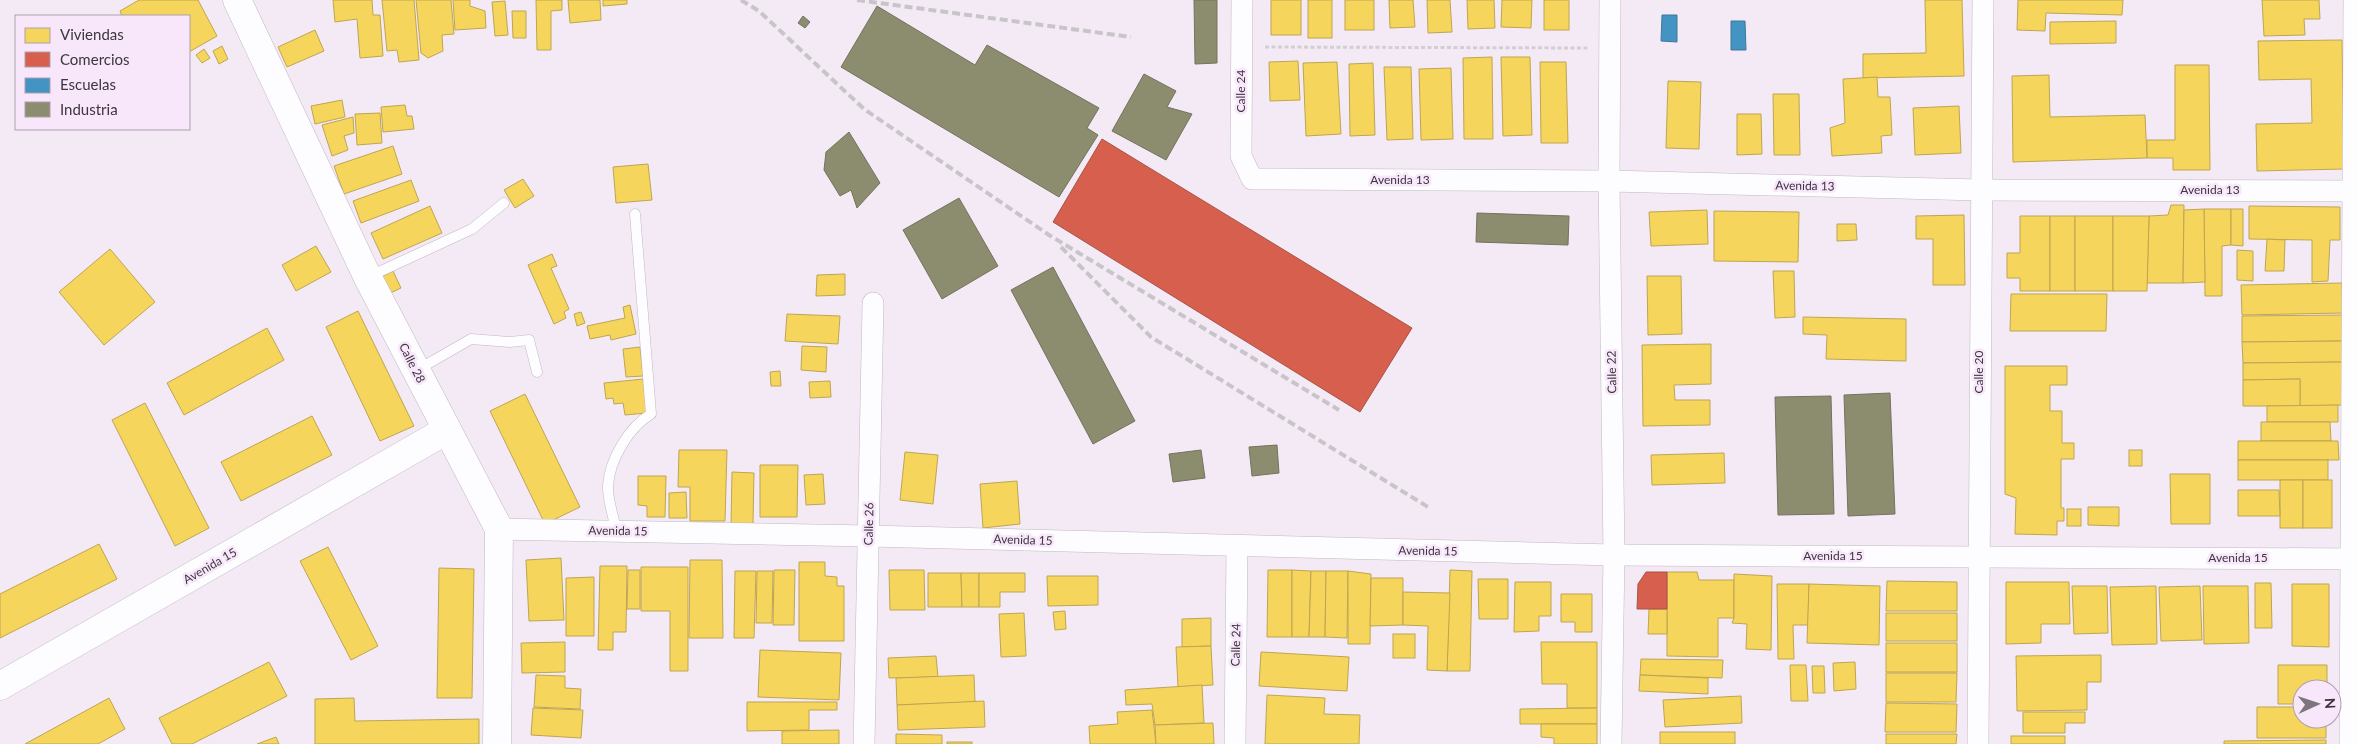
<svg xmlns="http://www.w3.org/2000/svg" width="2357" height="744" font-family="Lato,sans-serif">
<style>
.homes{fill:#f6d55c;stroke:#bea553}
.shops{fill:#d6604d;stroke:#a85348}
.schools{fill:#4393c3;stroke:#41779b}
.industry{fill:#8c8c6e;stroke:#747260}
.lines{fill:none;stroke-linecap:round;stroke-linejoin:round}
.lane-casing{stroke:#c0b8c1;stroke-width:11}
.street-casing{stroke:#c0b8c1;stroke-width:22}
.secondary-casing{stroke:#c0b8c1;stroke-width:29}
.path{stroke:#d2ced2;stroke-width:3;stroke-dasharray:4 2.5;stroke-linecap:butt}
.lane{stroke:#fdfcfe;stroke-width:10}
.street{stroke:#fdfcfe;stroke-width:21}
.secondary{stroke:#fdfcfe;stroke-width:28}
.rail{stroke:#c8c5c8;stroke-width:4;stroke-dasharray:8 4;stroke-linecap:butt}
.labels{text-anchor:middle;stroke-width:5;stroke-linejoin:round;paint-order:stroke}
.street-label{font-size:12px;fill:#3d363e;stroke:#f8e6fa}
</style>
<rect width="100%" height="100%" fill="#f4eaf6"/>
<!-- homes -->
<g class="homes">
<path d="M139 0H198L217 36 189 52V16H122L120 11Z"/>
<path d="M333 0H372L373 15H380L383 56 360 58 357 19 335 22Z"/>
<path d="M382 0H414L419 60 399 62 397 50 387 51Z"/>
<path d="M416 0H451L454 34 442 35 443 51 428 58 421 53Z"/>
<path d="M453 0H470V6L485 11 486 28 455 30Z"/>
<path d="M536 0H562V10L551 11V50H537Z"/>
<path d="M568 0H600L601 20 570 23Z"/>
<path d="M603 0H627V4L603 6Z"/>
<rect x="1271" y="0" width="30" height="35"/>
<rect x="1308" y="0" width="24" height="38"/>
<rect x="1345" y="0" width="29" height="30"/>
<path d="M1389 0H1413L1415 27 1390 28Z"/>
<path d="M1427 0H1450L1452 32 1428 33Z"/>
<path d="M1467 0H1494L1495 28 1468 29Z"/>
<path d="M1502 0H1532L1531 28 1501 27Z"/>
<rect x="1544" y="0" width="25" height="30"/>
<path d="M1925 0H1962L1964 76 1863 78V54L1926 53Z"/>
<path d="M2018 0H2123L2122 15 2046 13 2045 31 2017 30Z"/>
<path d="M2262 0H2319L2320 19H2304L2305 35 2264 36Z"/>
<path d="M505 1 508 35 495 36 492 2Z"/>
<path d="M512 11H526V38H513Z"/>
<path d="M2116 21V43L2050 44V22Z"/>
<path d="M315 30 324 51 287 67 278 47Z"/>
<path d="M2342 40 2344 169 2257 171 2256 124 2312 123 2311 79 2259 80 2258 41Z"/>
<path d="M222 46 228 59 219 64 213 51Z"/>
<path d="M204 49 210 58 202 63 196 55Z"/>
<path d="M1492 57 1493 139H1464L1463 58Z"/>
<path d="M1501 57H1530L1532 135 1503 136Z"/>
<path d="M1298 61 1300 100 1270 101 1269 62Z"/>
<path d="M1337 62 1341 134 1306 136 1303 63Z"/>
<path d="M1540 62H1566L1568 143H1541Z"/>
<path d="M1373 63 1375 135 1350 136 1349 64Z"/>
<path d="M2175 65H2209L2210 170H2173V158H2147V140H2175Z"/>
<path d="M1384 67H1411L1413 139 1387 140Z"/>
<path d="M1451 68 1453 139 1421 140 1419 69Z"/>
<path d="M2049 75 2050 117 2145 115 2147 158 2013 162 2012 76Z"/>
<path d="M1877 77 1878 97H1890L1892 135 1881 136 1882 153 1832 156 1830 128 1845 123 1843 79Z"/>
<path d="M1668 81 1701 82 1699 149 1666 148Z"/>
<path d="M1773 94H1799L1800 155H1774Z"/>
<path d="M342 100 345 117 315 124 311 106Z"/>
<path d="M405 105 407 116H412L414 129 383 132 381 107Z"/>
<path d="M1959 106 1961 153 1915 155 1913 108Z"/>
<path d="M380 113 382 143 357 145 355 114Z"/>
<path d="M1737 114H1761L1762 154 1737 155Z"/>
<path d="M353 117 354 133 344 136 348 150 332 156 322 125Z"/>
<path d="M393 146 402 174 344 194 334 166Z"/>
<path d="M648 164 652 200 616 203 613 167Z"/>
<path d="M523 179 534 196 515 208 504 190Z"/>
<path d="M411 180 419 201 361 223 353 201Z"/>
<path d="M2171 205H2184L2183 283H2147L2149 216 2168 215Z"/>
<path d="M430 206 442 233 383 259 371 233Z"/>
<path d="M2249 206 2340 207V240H2330L2328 281 2312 282V240L2249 239Z"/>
<path d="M2204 209H2231V245L2222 246V296H2205Z"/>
<path d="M2204 209 2205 282 2183 283 2184 210Z"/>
<path d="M2231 209H2243V246L2231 245Z"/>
<path d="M1707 210 1708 244 1651 246 1649 212Z"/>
<path d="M1714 211 1799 212 1798 262 1714 261Z"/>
<path d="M1964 215 1965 285H1933V239H1916V216Z"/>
<path d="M2020 216H2050V291H2020V278H2007V253H2020Z"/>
<rect x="2050" y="216" width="25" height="75"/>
<rect x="2075" y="216" width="38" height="75"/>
<path d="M2113 216H2149L2147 291H2113Z"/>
<path d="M1837 224H1856L1857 240 1837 241Z"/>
<path d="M2267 239 2285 240 2284 271H2265Z"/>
<path d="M316 246 331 272 296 291 282 265Z"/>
<path d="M110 249 155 302 104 345 59 292Z"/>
<path d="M2237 250 2253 251V281L2237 280Z"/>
<path d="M552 254 557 266 551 268 569 309 564 312 566 318 554 324 528 265Z"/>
<path d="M393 271 401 288 386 295 379 278Z"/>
<path d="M1773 271H1794L1795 317 1775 318Z"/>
<path d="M845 274V295L816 296 817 275Z"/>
<path d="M1647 276H1681L1682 334 1648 335Z"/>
<path d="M2342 283 2343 313 2242 315 2241 285Z"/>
<path d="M2011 294H2107L2106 331H2010Z"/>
<path d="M630 305 636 334 611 340 610 335 590 339 587 326 625 318 623 307Z"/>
<path d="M358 311 414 426 380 441 326 327Z"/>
<path d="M581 312 585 323 577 326 574 314Z"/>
<path d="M787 314 840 316 838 344 785 341Z"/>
<path d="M2343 315V341L2242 342V316Z"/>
<path d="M1803 317 1906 319V361L1826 359 1827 335 1803 334Z"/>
<path d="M267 328 284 360 184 415 167 383Z"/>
<path d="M2343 341 2344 362 2243 363 2242 342Z"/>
<path d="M1711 344V384L1674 385 1675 400H1710V425L1643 426 1642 345Z"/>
<path d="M802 346 827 347 826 372 801 370Z"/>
<path d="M640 347 643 376 626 377 623 349Z"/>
<path d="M2344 362V405L2300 406V379L2243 380V363Z"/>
<path d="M2005 366H2067V385H2050V411H2062V443H2074V459H2061V508H2064V521H2057V535L2015 534 2016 498 2005 494Z"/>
<path d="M780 371 781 386H771L770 372Z"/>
<path d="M643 379 647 413 625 415 623 403 614 404 613 398 606 399 604 383Z"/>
<path d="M2300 379V406H2243V380Z"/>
<path d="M830 381 831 397 810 398 809 382Z"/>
<path d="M525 394 580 507 545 524 490 411Z"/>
<path d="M145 403 209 528 175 546 112 420Z"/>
<path d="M2338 405V422H2267V406Z"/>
<path d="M312 416 332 455 241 501 221 462Z"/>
<path d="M2261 422H2330L2331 441H2261Z"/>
<path d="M2238 441H2338L2339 460H2238Z"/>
<path d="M679 450H727L725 521H690V487H678Z"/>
<rect x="2129" y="450" width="13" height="16"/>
<path d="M905 452 938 455 933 504 900 500Z"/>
<path d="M1724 453 1725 483 1652 485 1651 455Z"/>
<rect x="2238" y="460" width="90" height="20"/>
<path d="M760 465H798L797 517H760Z"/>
<path d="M732 472 754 473 753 524H731Z"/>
<path d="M823 474 825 504 806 505 804 475Z"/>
<path d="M2170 474H2210V524H2171Z"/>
<path d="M638 476H666L665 517H647V506L638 505Z"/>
<rect x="2280" y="480" width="23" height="48"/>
<rect x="2303" y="480" width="29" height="48"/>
<path d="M1017 481 1020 524 983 528 980 484Z"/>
<path d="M2238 490H2279L2280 516H2238Z"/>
<path d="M686 492 687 518H669V493Z"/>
<path d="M2088 507H2119V526L2088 525Z"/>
<rect x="2067" y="509" width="14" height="17"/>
<path d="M99 544 117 579 0 638V594Z"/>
<path d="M328 547 378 646 351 660 300 561Z"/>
<path d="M561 558 564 620 529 621 526 560Z"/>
<path d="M690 560H722L723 638H689Z"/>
<path d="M799 562H825V576L837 577V586H844V641H799Z"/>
<path d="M600 566H627L626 632H613V650H598Z"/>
<path d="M641 567H688V671H670V611H641Z"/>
<path d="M439 568 474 569 472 698H437Z"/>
<path d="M628 570H640V609H627Z"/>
<path d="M774 570H795L794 625H773Z"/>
<path d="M889 570H924L925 610H890Z"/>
<path d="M1268 570H1292V637H1267Z"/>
<path d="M1292 570 1311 571 1309 637H1292Z"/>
<path d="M1450 570 1472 571 1470 671H1447Z"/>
<path d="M735 571H756L754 638H734Z"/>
<path d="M757 571H773L772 623H756Z"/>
<path d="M1311 571H1326L1325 637H1309Z"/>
<path d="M1326 571H1348L1347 638 1325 637Z"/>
<path d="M1348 571 1371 574 1370 644H1348Z"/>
<path d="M1667 572H1697L1699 580H1734V618H1718V657L1667 656Z"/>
<path d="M928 573H961L962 607H928Z"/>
<path d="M961 573H979V607H962Z"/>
<path d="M979 573H1025V592H1000V607H979Z"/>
<path d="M1734 574 1772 576 1771 650 1746 649 1747 624 1732 623 1734 618Z"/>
<path d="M1047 576H1098V605L1048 606Z"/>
<path d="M594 577V636H566V578Z"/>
<path d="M1371 578H1403V625L1370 626Z"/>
<path d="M1478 579H1508V619H1479Z"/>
<path d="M1887 581 1957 582V611H1886Z"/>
<path d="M1515 582H1551V616H1539V631L1514 632Z"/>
<path d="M2006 582H2069L2070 624H2041V643L2006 644Z"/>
<path d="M2255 583H2271L2272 628H2255Z"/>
<path d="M1777 584H1809L1808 625H1793L1794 659H1778Z"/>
<path d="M1809 584 1880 586 1879 645 1807 643Z"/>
<path d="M2292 584H2329V647L2292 646Z"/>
<path d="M2072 586H2107L2108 633 2074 634Z"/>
<path d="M2156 586 2157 644 2112 645 2110 587Z"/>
<path d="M2200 586 2202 640 2161 641 2159 587Z"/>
<path d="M2203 586H2248L2249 643 2204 644Z"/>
<path d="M1403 592 1450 593 1447 671 1427 670 1428 626 1403 625Z"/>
<path d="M1561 594H1592V632H1575V622H1561Z"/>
<path d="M1649 609H1667V634H1648Z"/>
<path d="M1065 611 1066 629 1055 630 1053 612Z"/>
<path d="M1024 613 1026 656 1001 657 999 614Z"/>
<rect x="1886" y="613" width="71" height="28"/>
<path d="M1211 618V646L1182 647V619Z"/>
<rect x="1393" y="634" width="22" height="24"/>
<path d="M565 642V672L522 673 521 643Z"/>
<path d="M1541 642H1597V708H1567V684H1542Z"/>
<rect x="1886" y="643" width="71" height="29"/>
<path d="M1211 646 1213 685 1178 687 1176 647Z"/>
<path d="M760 650 841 653 839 700 758 697Z"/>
<path d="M1261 652 1349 657 1347 691 1259 686Z"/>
<path d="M2101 655V682H2087V710L2017 711 2016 656Z"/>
<path d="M936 656 938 677 889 678 888 658Z"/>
<path d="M1641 659 1723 660 1722 678 1640 675Z"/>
<path d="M269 662 287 696 192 744H172L159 718Z"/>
<path d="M1855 662 1856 689 1834 691 1833 663Z"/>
<path d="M1790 665H1806L1808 701H1791Z"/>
<path d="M2278 665H2327V689H2302V704H2278Z"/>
<path d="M1812 666H1824L1825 693H1813Z"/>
<path d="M1886 673H1957L1956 702H1886Z"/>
<path d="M536 675 565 676V688L581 689 580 709 534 707Z"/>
<path d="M974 675 975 702 897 705 896 678Z"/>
<path d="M1640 675 1708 678V694L1639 691Z"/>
<path d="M1202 685 1204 723 1155 725 1152 704 1126 705 1125 690Z"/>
<path d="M1267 695 1325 698 1324 714 1360 715 1359 744H1265Z"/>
<path d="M1741 696 1742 723 1665 727 1663 700Z"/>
<path d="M109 698 125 729 98 744H25Z"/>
<path d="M354 698 355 721 479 719V744H315V699Z"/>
<path d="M984 701 985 727 898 730 897 705Z"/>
<path d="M747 702H837V710H809V730L747 731Z"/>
<path d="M1886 703 1957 704 1956 732H1885Z"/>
<path d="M2257 707H2302V719H2326V738H2257Z"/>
<path d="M533 708 583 710 581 738 531 735Z"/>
<path d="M1597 708V724H1520V709Z"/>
<path d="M1152 710 1156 744H1090L1089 726 1118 724 1117 712Z"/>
<path d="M2023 712H2085V723H2065V733H2023Z"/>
<path d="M1213 723 1214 744H1156L1155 725Z"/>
<path d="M1541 724H1597V744H1554V738L1541 737Z"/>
<path d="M839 730V744H782V731Z"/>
<rect x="1660" y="732" width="75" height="12"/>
<path d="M896 734 942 735V744H896Z"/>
<path d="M1886 734H1957L1956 744H1886Z"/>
<rect x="2011" y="736" width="54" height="8"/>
<path d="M276 737 279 744H257Z"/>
<path d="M2326 740V744H2224V741Z"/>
<rect x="947" y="742" width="25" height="2"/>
</g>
<!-- shops -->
<g class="shops">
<path d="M1102 139 1412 328 1360 412 1053 222Z"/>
<path d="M1646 572H1667V609H1637L1638 584Z"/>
</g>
<!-- schools -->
<g class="schools">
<path d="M1662 15H1677V42L1661 41Z"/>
<path d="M1731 21H1745L1746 50H1731Z"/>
</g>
<!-- industry -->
<g class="industry">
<path d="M1194 0H1217V63L1195 64Z"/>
<path d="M877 6 975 65 987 45 1099 108 1087 128 1098 135 1059 197 841 67Z"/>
<path d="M803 16 810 22 805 28 798 23Z"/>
<path d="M1144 74 1176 91 1167 107 1192 114 1166 160 1112 131Z"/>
<path d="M849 132 880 183 857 208 851 190 840 196 824 170 826 152Z"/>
<path d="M959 198 998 266 942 299 903 230Z"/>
<path d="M1477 213 1569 216 1568 245 1476 242Z"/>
<path d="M1053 267 1135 421 1093 444 1011 290Z"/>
<path d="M1890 393 1895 514 1848 516 1844 395Z"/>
<path d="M1831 396 1834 514 1778 515 1775 397Z"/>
<path d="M1277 445 1279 473 1252 476 1249 447Z"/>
<path d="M1201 450 1205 478 1173 482 1169 454Z"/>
</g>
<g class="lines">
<!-- lane casing -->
<g class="lane-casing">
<g id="lane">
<path d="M368 277 472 229 504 203"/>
<path d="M417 370 471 339 510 342 529 340 537 372"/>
<path d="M616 531C614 517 607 499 608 485 610 459 629 427 651 414L635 214"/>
</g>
</g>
<!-- street casing -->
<g class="street-casing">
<g id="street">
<path d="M1242 0 1241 156 1252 179 1609 181 1980 190 2357 191"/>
<path d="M1610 0 1609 181 1614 555 1611 744"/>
<path d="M499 529 869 536 1614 555 2357 559"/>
<path d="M864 744 873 303"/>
<path d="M1235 744 1237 547"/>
<path d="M1978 744 1983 0"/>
<path d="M2350 744 2354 0"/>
</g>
</g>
<!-- secondary casing -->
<g class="secondary-casing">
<g id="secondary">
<path d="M237 0 368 278 499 529 497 744"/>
<path d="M0 686 447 430"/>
</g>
</g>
<!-- path -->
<path class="path" d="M1265 47 1589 48"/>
<!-- lane -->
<use href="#lane" class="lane"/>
<!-- street -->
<use href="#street" class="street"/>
<!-- secondary -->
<use href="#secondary" class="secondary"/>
<!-- rail -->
<g class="rail">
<path d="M741 0 759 11 864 109 1049 235 1339 410"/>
<path d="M857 0 1131 37"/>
<path d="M1061 247 1151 337 1428 507"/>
</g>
</g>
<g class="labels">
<!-- street labels -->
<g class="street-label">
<text transform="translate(1241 91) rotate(-90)" y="4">Calle 24</text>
<text x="1400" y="184">Avenida 13</text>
<text transform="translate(1805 186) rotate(1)" y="4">Avenida 13</text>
<text x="2210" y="194">Avenida 13</text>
<text transform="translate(412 363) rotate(63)" y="4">Calle 28</text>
<text transform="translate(1612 372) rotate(-91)" y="4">Calle 22</text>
<text transform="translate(1979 372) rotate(-90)" y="4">Calle 20</text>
<text transform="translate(869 524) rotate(-89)" y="4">Calle 26</text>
<text transform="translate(618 531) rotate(1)" y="4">Avenida 15</text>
<text transform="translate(1023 540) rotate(2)" y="4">Avenida 15</text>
<text transform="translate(1428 551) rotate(1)" y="4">Avenida 15</text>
<text x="1833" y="560">Avenida 15</text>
<text x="2238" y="562">Avenida 15</text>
<text transform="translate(210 566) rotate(-30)" y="4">Avenida 15</text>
<text transform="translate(1236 645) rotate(-89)" y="4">Calle 24</text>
</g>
</g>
<!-- legend -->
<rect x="15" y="15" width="175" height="115" fill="#f8e6fa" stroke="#ada0af"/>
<rect x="25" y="28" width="25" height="15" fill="#f6d55c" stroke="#ada0af"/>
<text x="60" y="40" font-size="15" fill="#3d363e">Viviendas</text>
<rect x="25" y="52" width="25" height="15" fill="#d6604d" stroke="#ada0af"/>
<text x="60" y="65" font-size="15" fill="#3d363e">Comercios</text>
<rect x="25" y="78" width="25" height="15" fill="#4393c3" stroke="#ada0af"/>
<text x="60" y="90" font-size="15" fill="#3d363e">Escuelas</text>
<rect x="25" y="102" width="25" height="15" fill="#8c8c6e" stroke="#ada0af"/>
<text x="60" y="115" font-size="15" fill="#3d363e">Industria</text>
<!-- north arrow -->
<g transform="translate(2317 704) rotate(87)"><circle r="24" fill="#f8e6fa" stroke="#ada0af"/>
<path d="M0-4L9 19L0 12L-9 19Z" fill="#7d757e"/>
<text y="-8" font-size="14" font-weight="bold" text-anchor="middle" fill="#3d363e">N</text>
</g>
</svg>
